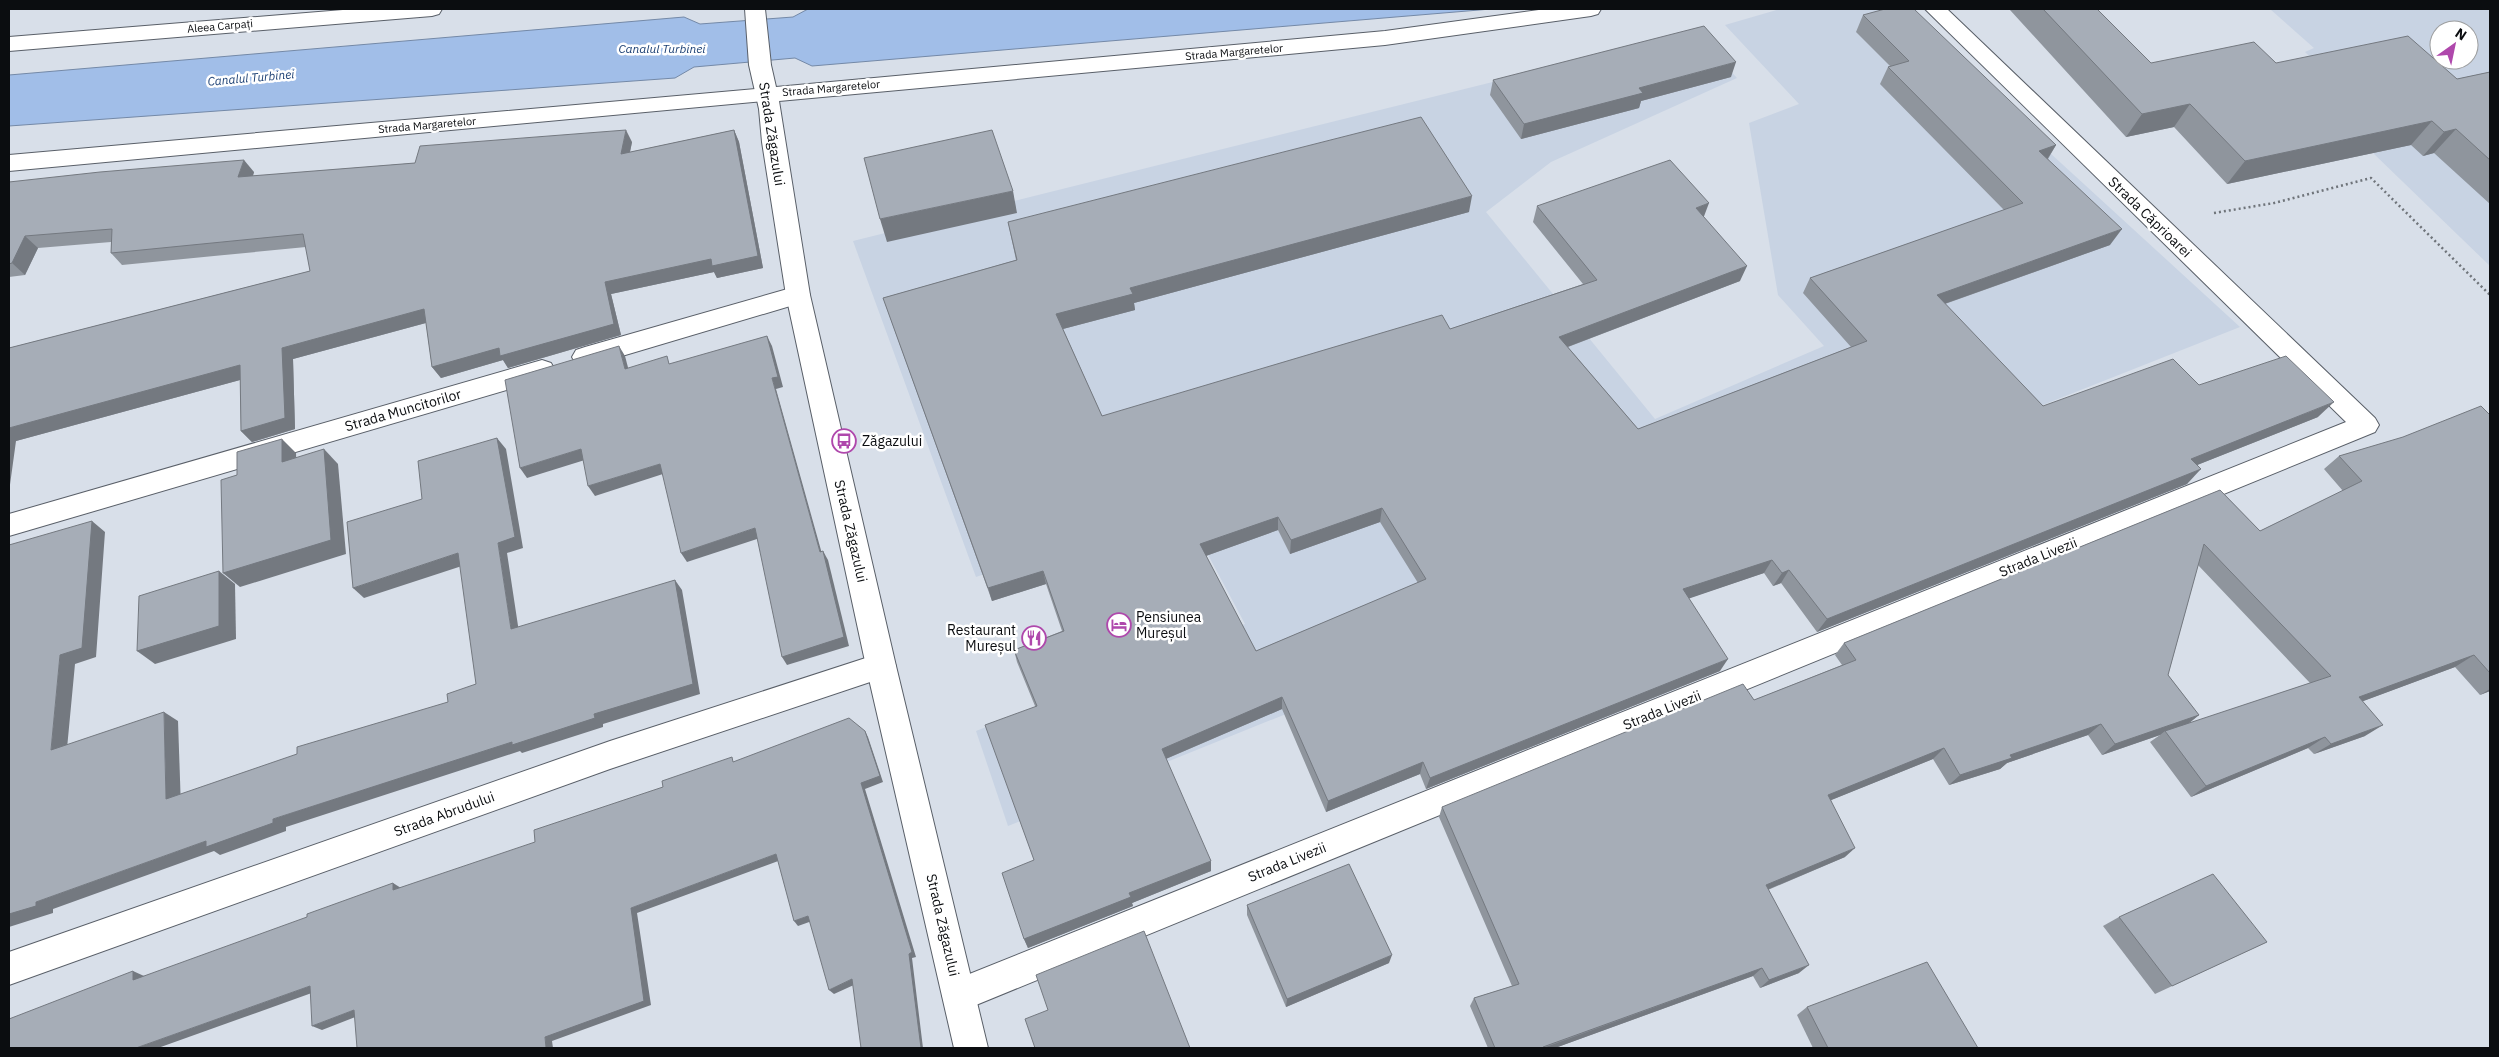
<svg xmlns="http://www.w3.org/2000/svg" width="2499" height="1057" font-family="'IBM Plex Sans',sans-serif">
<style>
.built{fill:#c8d3e3;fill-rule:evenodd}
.water{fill:#a1bee8;stroke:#7489a7}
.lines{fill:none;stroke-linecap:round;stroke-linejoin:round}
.minor-casing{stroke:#595f68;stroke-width:2}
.tertiary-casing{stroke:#595f68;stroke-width:2}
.path{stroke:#6f747a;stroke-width:2.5;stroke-dasharray:2 3;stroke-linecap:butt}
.minor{fill:#fff;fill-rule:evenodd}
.tertiary{fill:#fff;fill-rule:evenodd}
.wall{fill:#8f959d;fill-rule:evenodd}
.shaded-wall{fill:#747980}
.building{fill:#a6adb7;stroke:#747980;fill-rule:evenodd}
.labels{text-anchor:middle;stroke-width:5;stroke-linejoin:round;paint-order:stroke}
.far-street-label{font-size:11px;fill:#0b0d10;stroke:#fff}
.far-water-label{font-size:12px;font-style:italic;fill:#1c4074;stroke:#fff}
.street-label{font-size:14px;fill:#0b0d10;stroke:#fff}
.poi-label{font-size:14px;fill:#0b0d10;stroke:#fff;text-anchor:start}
</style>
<rect width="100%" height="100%" fill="#d8dfe9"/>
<!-- built -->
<g class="built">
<path d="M1780 9H1893L2240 327 1671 552 1457 645 1008 826 976 731 1245 624 1182 506 976 577 853 241 1694 32 1737 78 1551 162 1486 212 1655 419 1824 346 1778 295 1749 123 1799 104 1725 25Z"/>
<path d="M2270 9H2490V266L2373 153 2402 147 2305 52 2314 48ZM2439 30H2469V60H2439Z"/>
</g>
<!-- water -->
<path class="water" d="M808 9H1491L812 66 795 58 694 67 675 78 9 126V75L684 17 700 24 793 17Z"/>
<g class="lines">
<!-- minor casing -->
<g class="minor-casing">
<g id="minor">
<path d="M1925 9H1947L2375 418 2379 425 2375 432 959 1012 947 1007 942 995 947 983 2346 422Z"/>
<path d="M767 88 775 90 778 95 775 100 9 171V155Z"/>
<path d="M798 286 807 289 810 295 807 301 585 367 576 364 572 357 576 350 585 347Z"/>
<path d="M542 360 551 363 555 370 551 377 9 536V514Z"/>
<path d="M881 653 891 657 896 666 891 675 610 769 9 985V952L610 741Z"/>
</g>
</g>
<!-- tertiary casing -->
<g class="tertiary-casing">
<g id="tertiary">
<path d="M355 9H442L439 14 432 16 9 51V37Z"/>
<path d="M745 9H765L771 65 776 87 1385 31 1546 9H1601L1598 14 1591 16 1385 45 779 101 810 295 896 666 988 1048H954L866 666 786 295 762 142 759 109 749 65Z"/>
</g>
</g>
<!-- path -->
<path class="path" d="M2214 213 2274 203 2371 178 2490 295"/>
<!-- minor -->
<use href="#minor" class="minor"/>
<!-- tertiary -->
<use href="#tertiary" class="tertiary"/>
</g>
<!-- wall -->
<g class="wall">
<path d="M2010 9H2097L2151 63H2276L2457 79 2490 72V204L2434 153 2423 156 2411 145 2227 184 2174 127 2126 137 2010 10Z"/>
<path d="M1863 15 2056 145 2048 159 2110 245 1945 304 2043 406 2199 385 2318 417 2197 465 2187 484 1817 632 1781 583 1773 586 1764 573 1689 598 1720 671 1426 789 1420 774 1326 812 1282 709 1166 759 1211 871 1132 903 1133 906 1028 948 1024 939 1034 860 1035 706 1017 662 1014 650 1062 631 1046 584 992 601 883 298 1016 260 1008 222 1469 212 1134 303 1135 310 1063 329 1102 416 1450 329 1583 284 1533 222 1537 206 1704 217 1740 281 1568 347 1638 429 1851 347 1803 293 1810 278 2004 210 1880 84 1888 67 1890 66 1856 32ZM1380 522 1418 583 1256 651 1206 556 1278 530 1290 554Z"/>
<path d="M1731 77 1641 101 1639 108 1521 139 1490 95 1493 80Z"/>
<path d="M734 130 739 142 763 268 717 278 714 272 611 294 621 335 508 368 503 360 441 378 432 367 426 323 293 359 295 429 252 442 241 431 240 380 16 441 9 348 310 271 306 247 122 265 111 253V242L38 248 25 275 9 277V182L254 172 253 176 415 163 632 142 630 152Z"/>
<path d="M2490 415V691L2480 695 2455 667 2363 701 2365 736 2314 754 2308 748 2191 797 2150 742 2160 735 2102 755 2088 735 2007 763 2000 769 1949 785 1933 759 1831 800 1845 857 1768 890 1799 973 1760 988 1753 976 1555 1048H1488L1470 1006 1474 998 1512 986 1439 817 1442 807 1754 700 1842 665 1835 655 1844 643 2220 490 2260 531 2343 491 2324 469 2339 456ZM2198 565 2310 683 2188 724 2199 715 2168 675Z"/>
<path d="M1247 905 1389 963 1286 1007 1247 915Z"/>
<path d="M2119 917 2267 942 2155 994 2103 926Z"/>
<path d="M1807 1007 1978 1048H1813L1797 1015Z"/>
</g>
<!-- shaded-wall -->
<g class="shaded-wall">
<path d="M1736 62 1731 77 1641 101 1639 108 1521 139 1524 124 1639 88Z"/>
<path d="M2190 104 2174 127 2126 137 2142 114Z"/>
<path d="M2432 121 2411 145 2227 184 2245 161Z"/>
<path d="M2456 129 2434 153 2423 156 2444 132Z"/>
<path d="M626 130 632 142 627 166 621 154Z"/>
<path d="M734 130 739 142 763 268 717 278 714 272 611 294 621 335 508 368 503 360 441 378 432 367 605 282 711 259Z"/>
<path d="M2056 145 2046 161 2039 151Z"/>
<path d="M244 160 254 172 248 190 238 177Z"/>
<path d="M1013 191 1017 213 887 242 880 219Z"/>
<path d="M1472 196 1469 212 1134 303 1135 310 1059 330 1056 314 1130 288Z"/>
<path d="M1709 203 1703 219 1696 208Z"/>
<path d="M2122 229 2110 245 1927 310 1937 295Z"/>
<path d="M25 236 38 248 25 275 12 263Z"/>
<path d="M1747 266 1740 281 1554 352 1559 337Z"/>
<path d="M424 309 433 321 293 359 295 429 252 442 241 431 282 348Z"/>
<path d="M767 336 772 346 783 387 776 389 824 561 820 552 772 378Z"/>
<path d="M619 346 625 356 631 379 625 369Z"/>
<path d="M240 365 251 377 16 441 9 492V428Z"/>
<path d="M2334 402 2318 417 2177 473 2191 459Z"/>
<path d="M497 438 506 449 523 548 507 553 520 639 511 629 498 543Z"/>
<path d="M282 439 296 453 297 476 282 462Z"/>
<path d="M324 449 338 464 346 554 240 587 223 573Z"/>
<path d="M581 449 588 459 527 478 520 468Z"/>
<path d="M660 464 666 473 595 496 588 486Z"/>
<path d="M2201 469 2187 484 1817 632 1827 619Z"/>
<path d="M1382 508 1380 522 1290 554 1291 540Z"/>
<path d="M1278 517V530L1200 558V544Z"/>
<path d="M92 521 105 532 96 657 75 664 66 759 51 750 60 655Z"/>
<path d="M755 528 760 538 687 562 681 553Z"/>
<path d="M823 551 828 560 849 646 787 665 782 657Z"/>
<path d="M458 553 468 564 364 598 353 588Z"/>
<path d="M1772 560 1764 573 1676 603 1683 589Z"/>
<path d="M1789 570 1781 583 1773 586 1782 573Z"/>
<path d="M219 571 235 584 236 639 155 664 137 651Z"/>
<path d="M1043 571 1046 584 992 601 988 588Z"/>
<path d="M675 580 682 590 700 694 603 724V727L522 753 520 751 286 827V831L220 855 214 851 53 909V913L9 927V914L36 902 206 841 594 714Z"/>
<path d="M2474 655 2455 667 2342 709 2359 697Z"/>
<path d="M1728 659 1720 671 1426 789 1430 778Z"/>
<path d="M2490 689V691L2480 695Z"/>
<path d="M1282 697V709L1163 760 1162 749Z"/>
<path d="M164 712 178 721 181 808 166 799Z"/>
<path d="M2199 715 2184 727 2165 731 2160 735 2102 755 2115 744Z"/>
<path d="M2101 724 2088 735 2007 763 2000 769 1949 785 1960 775 2010 755Z"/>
<path d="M2383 725 2365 736 2314 754 2331 744Z"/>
<path d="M865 731 868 737 883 782 865 789 916 957 912 958 923 1048H921L861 783Z"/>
<path d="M2325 737 2308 748 2191 797 2206 786Z"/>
<path d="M1944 748 1933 759 1819 805 1828 795Z"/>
<path d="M1423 762 1420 774 1326 812 1328 801Z"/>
<path d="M1855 848 1845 857 1757 894 1766 885Z"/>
<path d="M776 854 781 860 637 913 651 1005 552 1041 553 1048H546L545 1037 631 908Z"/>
<path d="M1211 861V871L1132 903 1133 906 1028 948 1024 939 1129 893Z"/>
<path d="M393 883 401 888 393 890Z"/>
<path d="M808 916 812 921 798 926 794 921Z"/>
<path d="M1392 955 1389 963 1286 1007 1287 999Z"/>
<path d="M1809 965 1799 973 1760 988 1769 980Z"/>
<path d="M1762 968 1753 976 1555 1048H1543Z"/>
<path d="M133 971 144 976V984L133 980Z"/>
<path d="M852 979 856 984 834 994 829 990Z"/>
<path d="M310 986 320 990 158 1048H136Z"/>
<path d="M354 1010 363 1014 322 1030 312 1026Z"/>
</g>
<!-- building -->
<g class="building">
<path d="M1885 9H1914L2056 145 2039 151 2122 229 1937 295 2043 406 2173 359 2199 385 2286 356 2334 402 2191 459 2201 469 1827 619 1789 570 1782 573 1772 560 1683 589 1728 659 1430 778 1423 762 1328 801 1282 697 1162 749 1211 861 1129 893 1131 897 1024 939 1002 873 1034 860 985 725 1037 706 1014 650 1064 631 1043 571 988 588 883 298 1017 260 1008 222 1421 117 1472 196 1130 288 1133 294 1056 314 1102 416 1442 315 1450 329 1597 280 1537 206 1670 160 1709 203 1696 208 1747 266 1559 337 1638 429 1867 341 1810 278 2023 203 1888 67 1909 61 1863 15ZM1382 508 1426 579 1256 651 1200 544 1278 517 1291 540Z"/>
<path d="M2043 9H2097L2151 63 2254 42 2276 63 2408 36 2457 79 2490 72V160L2456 129 2444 132 2432 121 2245 161 2190 104 2142 114Z"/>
<path d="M1704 26 1736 62 1639 88 1643 93 1524 124 1493 80Z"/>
<path d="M626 130 621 154 734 130 758 256 712 266 711 259 605 282 614 324 500 356 499 348 432 367 424 309 282 348 285 418 241 431 240 365 9 428V348L310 271 303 234 111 253 112 229 25 236 12 263 9 264V182L100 172 244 160 238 177 415 163 420 146Z"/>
<path d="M992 130 1013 191 880 219 864 158Z"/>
<path d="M767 336 778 377 772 378 820 552 823 551 844 637 782 657 755 528 681 553 660 464 588 486 581 449 520 468 505 380 619 346 625 369 667 356 669 364Z"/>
<path d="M2481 406 2490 415V673L2474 655 2359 697 2383 725 2331 744 2325 737 2206 786 2165 731 2331 676 2204 544 2168 675 2199 715 2115 744 2101 724 2010 755 2012 758 1960 775 1944 748 1828 795 1855 848 1766 885 1809 965 1769 980 1762 968 1543 1047 1544 1048H1495L1474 998 1519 984 1442 807 1743 684 1754 700 1856 660 1844 643 2220 490 2260 531 2362 481 2339 456 2403 437Z"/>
<path d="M497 438 515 537 498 543 511 629 675 580 693 684 594 714 595 718 512 745V742L273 819V823L206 847V841L36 902V906L9 914V545L92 521 82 648 60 655 51 750 164 712 166 799 297 754V747L448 702 447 694 476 684 458 553 353 588 347 522 422 499 418 461Z"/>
<path d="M282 439V462L324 449 331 540 223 573 221 480 237 475V452Z"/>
<path d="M219 571V626L137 651 139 596Z"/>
<path d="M849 718 865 731 880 776 861 783 912 952 909 954 921 1048H861L852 979 829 990 808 916 794 921 776 854 631 908 644 1001 545 1037 546 1048H357L354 1010 312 1026 310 986 136 1048H9V1019L133 971V980L307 917V914L393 883V890L535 842 534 830 663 787 662 781 732 757 733 762Z"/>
<path d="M1349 864 1392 955 1287 999 1247 905Z"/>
<path d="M2213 874 2267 942 2172 986 2119 917Z"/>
<path d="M1144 931 1190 1048H1035L1025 1019 1048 1010 1036 975Z"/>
<path d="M1927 962 1978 1048H1828L1807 1007Z"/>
</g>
<!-- icons -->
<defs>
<g id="bus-ring" transform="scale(1.25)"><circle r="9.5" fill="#fff" stroke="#af48ac" stroke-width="1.5"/><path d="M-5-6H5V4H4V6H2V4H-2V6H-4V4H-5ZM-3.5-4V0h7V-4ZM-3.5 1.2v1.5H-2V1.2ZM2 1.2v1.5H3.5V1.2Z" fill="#af48ac"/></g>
<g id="hotel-ring" transform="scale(1.25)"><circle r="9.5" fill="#fff" stroke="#af48ac" stroke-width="1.5"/><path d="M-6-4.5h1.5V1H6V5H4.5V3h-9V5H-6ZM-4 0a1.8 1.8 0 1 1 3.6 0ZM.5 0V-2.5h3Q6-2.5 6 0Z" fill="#af48ac"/></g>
<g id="restaurant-ring" transform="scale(1.25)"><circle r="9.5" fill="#fff" stroke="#af48ac" stroke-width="1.5"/><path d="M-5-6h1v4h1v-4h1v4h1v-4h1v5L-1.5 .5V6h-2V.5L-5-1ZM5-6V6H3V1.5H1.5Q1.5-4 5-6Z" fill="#af48ac"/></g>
</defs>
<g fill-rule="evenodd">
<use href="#bus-ring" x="844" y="441"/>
<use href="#hotel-ring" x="1119" y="625"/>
<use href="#restaurant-ring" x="1034" y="638"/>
</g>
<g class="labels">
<!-- far-street labels -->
<g class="far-street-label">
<text transform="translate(220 26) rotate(-5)" y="4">Aleea Carpați</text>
<text transform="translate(1234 52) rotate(-5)" y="4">Strada Margaretelor</text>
<text transform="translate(831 88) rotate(-5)" y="4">Strada Margaretelor</text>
<text transform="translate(427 125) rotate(-5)" y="4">Strada Margaretelor</text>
</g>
<!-- far-water labels -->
<g class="far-water-label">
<text x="662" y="53">Canalul Turbinei</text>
<text transform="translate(251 78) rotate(-5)" y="4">Canalul Turbinei</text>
</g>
<!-- street labels -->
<g class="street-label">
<text transform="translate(772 134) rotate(81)" y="5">Strada Zăgazului</text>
<text transform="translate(2150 217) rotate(44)" y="5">Strada Căprioarei</text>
<text transform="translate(403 410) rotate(-16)" y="5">Strada Muncitorilor</text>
<text transform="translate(851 531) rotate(77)" y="5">Strada Zăgazului</text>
<text transform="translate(2038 557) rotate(-22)" y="5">Strada Livezii</text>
<text transform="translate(1662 710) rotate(-22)" y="5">Strada Livezii</text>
<text transform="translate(444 814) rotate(-20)" y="5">Strada Abrudului</text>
<text transform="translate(1287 862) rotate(-22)" y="5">Strada Livezii</text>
<text transform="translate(943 925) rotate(77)" y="5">Strada Zăgazului</text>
</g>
<!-- poi labels -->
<g class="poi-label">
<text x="862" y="446">Zăgazului</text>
<text x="1136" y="622">Pensiunea<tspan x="1136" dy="16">Mureșul</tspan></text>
<text x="1016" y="635" text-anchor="end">Restaurant<tspan x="1016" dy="16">Mureșul</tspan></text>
</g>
</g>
<!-- border -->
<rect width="2499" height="1057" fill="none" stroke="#0b0d10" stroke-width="20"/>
<!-- north arrow -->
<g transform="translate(2454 45) rotate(33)"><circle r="24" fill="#ffffff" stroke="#9d9e9f"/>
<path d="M0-4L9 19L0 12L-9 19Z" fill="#af48ac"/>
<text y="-8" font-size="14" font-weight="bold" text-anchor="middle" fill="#0b0d10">N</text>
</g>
</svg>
